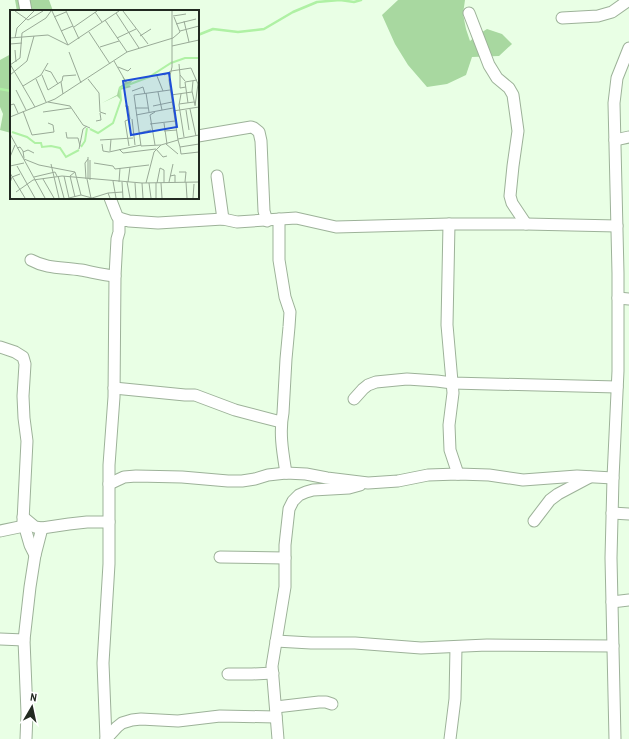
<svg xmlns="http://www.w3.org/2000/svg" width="629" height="739" font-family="'Archivo Narrow',sans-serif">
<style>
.green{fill:#a8d8a0}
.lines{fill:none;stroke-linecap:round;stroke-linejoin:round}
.stream{stroke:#aff1a4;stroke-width:2.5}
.minor-casing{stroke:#9db299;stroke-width:13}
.minor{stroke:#fff;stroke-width:11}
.inset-river{fill:none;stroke:#aff1a4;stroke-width:2}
.inset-road{fill:none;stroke:#99aa97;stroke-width:1}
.view{fill:#1d4ed8;fill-opacity:0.15;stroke:#1d4ed8;stroke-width:2}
.inset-edge{fill:none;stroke:#222a21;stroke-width:2}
</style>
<rect width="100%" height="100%" fill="#e9ffe5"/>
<!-- green -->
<g class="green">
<path d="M15 0H49L53 11H17Z"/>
<path d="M398 0H465L463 14 466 29 470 41 476 36 487 29 502 34 512 44 499 56 472 57 466 75 447 84 427 87 408 65 395 44 382 15Z"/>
<path d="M11 54V133L0 130 3 114 0 107V60Z"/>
</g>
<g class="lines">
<!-- stream -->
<g class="stream">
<path d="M198 35 213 29 238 32 264 29 293 12 317 2 340 0 354 2 361 0"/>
<path d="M0 89 11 91"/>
</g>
<!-- minor casing -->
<g class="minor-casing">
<g id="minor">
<path d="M24 0 26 11"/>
<path d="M469 13 489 65 497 78 509 88 513 95 518 131 513 166 510 196 512 203 526 224"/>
<path d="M562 18 598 16 612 12 629 0"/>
<path d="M198 136 251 127 254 128 259 132 261 141 264 211 267 221"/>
<path d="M615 140 629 137"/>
<path d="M217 176 223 219"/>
<path d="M110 198 117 216 119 218"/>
<path d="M279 219V260L285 297 290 312 289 327 286 359 283 413C279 433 283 454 286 473"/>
<path d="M449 224 447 325 453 393 449 425 450 450 458 474"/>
<path d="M31 260C47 269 64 267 81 270 92 272 104 275 115 276"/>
<path d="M618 298 629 299"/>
<path d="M0 347 15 352 23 357 25 364 23 396 24 418 27 441 23 521 30 545 35 555"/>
<path d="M114 388 185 395H195L235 410 281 422"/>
<path d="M354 399 363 389 368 385 376 382 407 379 437 381 452 383 617 387"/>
<path d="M109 484 124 477 136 476 182 477 228 481H242L255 479 268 475 286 473 306 474 327 478 368 483 398 481 428 475 458 474 489 475 523 480 577 476 613 478"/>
<path d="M612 513 629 514"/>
<path d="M23 517 35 527 42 528 69 524 87 522H109"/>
<path d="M534 521 550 500 558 494 590 477"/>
<path d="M0 531 24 526"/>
<path d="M220 557 285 558"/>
<path d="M612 602 629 600"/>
<path d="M0 639 24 640"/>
<path d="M276 641 311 643H355L421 648 487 645 613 646"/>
<path d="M228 674H252L273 673"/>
<path d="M276 707 319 702H326L332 704"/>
<path d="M26 739 27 713 24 640 30 587 35 555 42 528"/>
<path d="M106 739 103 663 109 564V465L114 397 115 276 117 239 119 232V218L129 221 158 223 223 219 237 222 296 218 336 227 449 224H526L617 226"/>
<path d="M106 739 117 727 122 723 132 720 141 719 178 721 220 716 276 717"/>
<path d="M278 739 272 666 285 587V545L289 509 293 501 299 495 306 492 313 490 349 488 360 485"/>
<path d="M450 739 455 699 456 647"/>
<path d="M615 739 611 558 613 478 618 371V273L614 103 617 78 629 48"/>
</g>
</g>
<!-- minor -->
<use href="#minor" class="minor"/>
</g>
<!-- overview -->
<g transform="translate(10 10)">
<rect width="189" height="189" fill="#e9ffe5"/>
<path d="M112 66 117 72 123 70 119 75 121 77 110 80V89L107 86 92 93 107 85 109 77 115 73Z" fill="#a8d8a0"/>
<path class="inset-river" d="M80 119 88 123 103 113 111 90 110 78 139 67 161 53 175 48H189M2 122 17 127 25 133H31L32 137 41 136 50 138 56 147 69 140M71 137 75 131 77 118"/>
<path class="inset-road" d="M5 1 18 10 33 1M42 1 58 35M56 1 69 29M113 1 138 34M85 2 92 12M106 3 129 38M163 6 176 4M44 7 56 2M95 10 117 42M174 11 179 32M166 14 186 9M64 17 87 1M51 21 63 16M170 21 189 16M79 22 100 54M130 26 141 19M0 28 38 25 58 35 109 1M5 28 7 18 24 1M107 28 126 19M163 28 170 22 164 7M0 34 12 33M162 36 189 30M90 37 109 31M5 40 6 52M59 42 71 73M104 51 116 72M0 54 25 97M169 54 170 65 175 71M0 55 10 48 12 23 36 8 41 1M108 57 118 61 121 58M35 60 41 62 48 74M0 65 17 51 24 26M32 65 38 80 52 71 53 66 66 65M154 65 161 61 181 58 188 74 185 96M170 65V78L176 77M147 66 153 81M26 69 36 92M78 69 89 83 90 102 96 104M183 71 182 81 185 95M51 72 53 84M13 76 31 65 38 53M6 80 16 100M122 81 133 77 135 84M148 82 152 100M136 83 139 102M171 84 169 95 174 127M161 85 182 82M38 92 60 96 73 115 80 118M178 93 175 72 187 70M169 94 184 92M0 95 4 94 8 103M115 96H118L120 109M143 96 162 92M125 98H138M180 99 186 126M176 100 179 120M13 101 22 125 44 122 43 115 38 113M163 101 189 97M33 102 61 98M126 105 163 98M0 107 45 89 117 42 163 28M122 109 125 135M86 111 91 110 90 103M154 113 157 134M140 114 165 111M154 121 167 120M56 122 57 128H68L70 136M129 123 141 120M0 124 35 188M168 129 189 125M90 130 123 128M168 130 170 137 189 134M92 134 93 141 99 142 131 135M156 134 168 144M145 135 140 105 145 102M151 135 131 136 124 85 160 80M119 136 115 111 120 109M170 137 171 144 189 142M7 138 10 137 13 141 14 148M69 139 73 119 77 116M109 139 113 143 146 139M146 139 153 147 157 146M100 141 101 129M13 142 18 140 24 143M0 147 5 135M78 147V169M14 149 29 155 65 162M80 150V170M84 153 103 156 105 159 139 155M41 154 49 188M0 156 14 153M7 156 25 188M65 162 60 166 65 187M65 162 71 185M169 162H176L175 172M0 163 15 188M48 166 54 188M54 166 59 188M160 166 165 165V172M24 167 45 162 47 166M33 169 44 188M76 169 75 153 78 149M77 169 81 188M103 171 106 188M109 172 110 158M112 172 113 188M117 172 120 188M118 172 120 157M159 172 163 154M176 172 177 188M0 173 2 167 10 164M125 173 126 188M132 173 133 188M136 173 144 142 151 135 168 130 159 70 162 57V1M139 173 141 188M146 173V188M147 173 150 158 154 160V173M151 173 152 188M16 175 23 170 52 166 132 173 189 172M6 182 16 175M98 183 113 182M59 188 71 185 82 188M82 188 98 183 100 188M183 188 184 174"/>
<path class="view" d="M159 63 167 117 121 125 113 71Z"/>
<rect width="189" height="189" class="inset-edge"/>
</g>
<!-- north arrow -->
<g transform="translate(32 707) rotate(9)" stroke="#ffffff" stroke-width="3" paint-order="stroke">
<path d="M0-3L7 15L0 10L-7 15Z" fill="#222a21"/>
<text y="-6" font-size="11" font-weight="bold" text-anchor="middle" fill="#222a21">N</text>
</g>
</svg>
